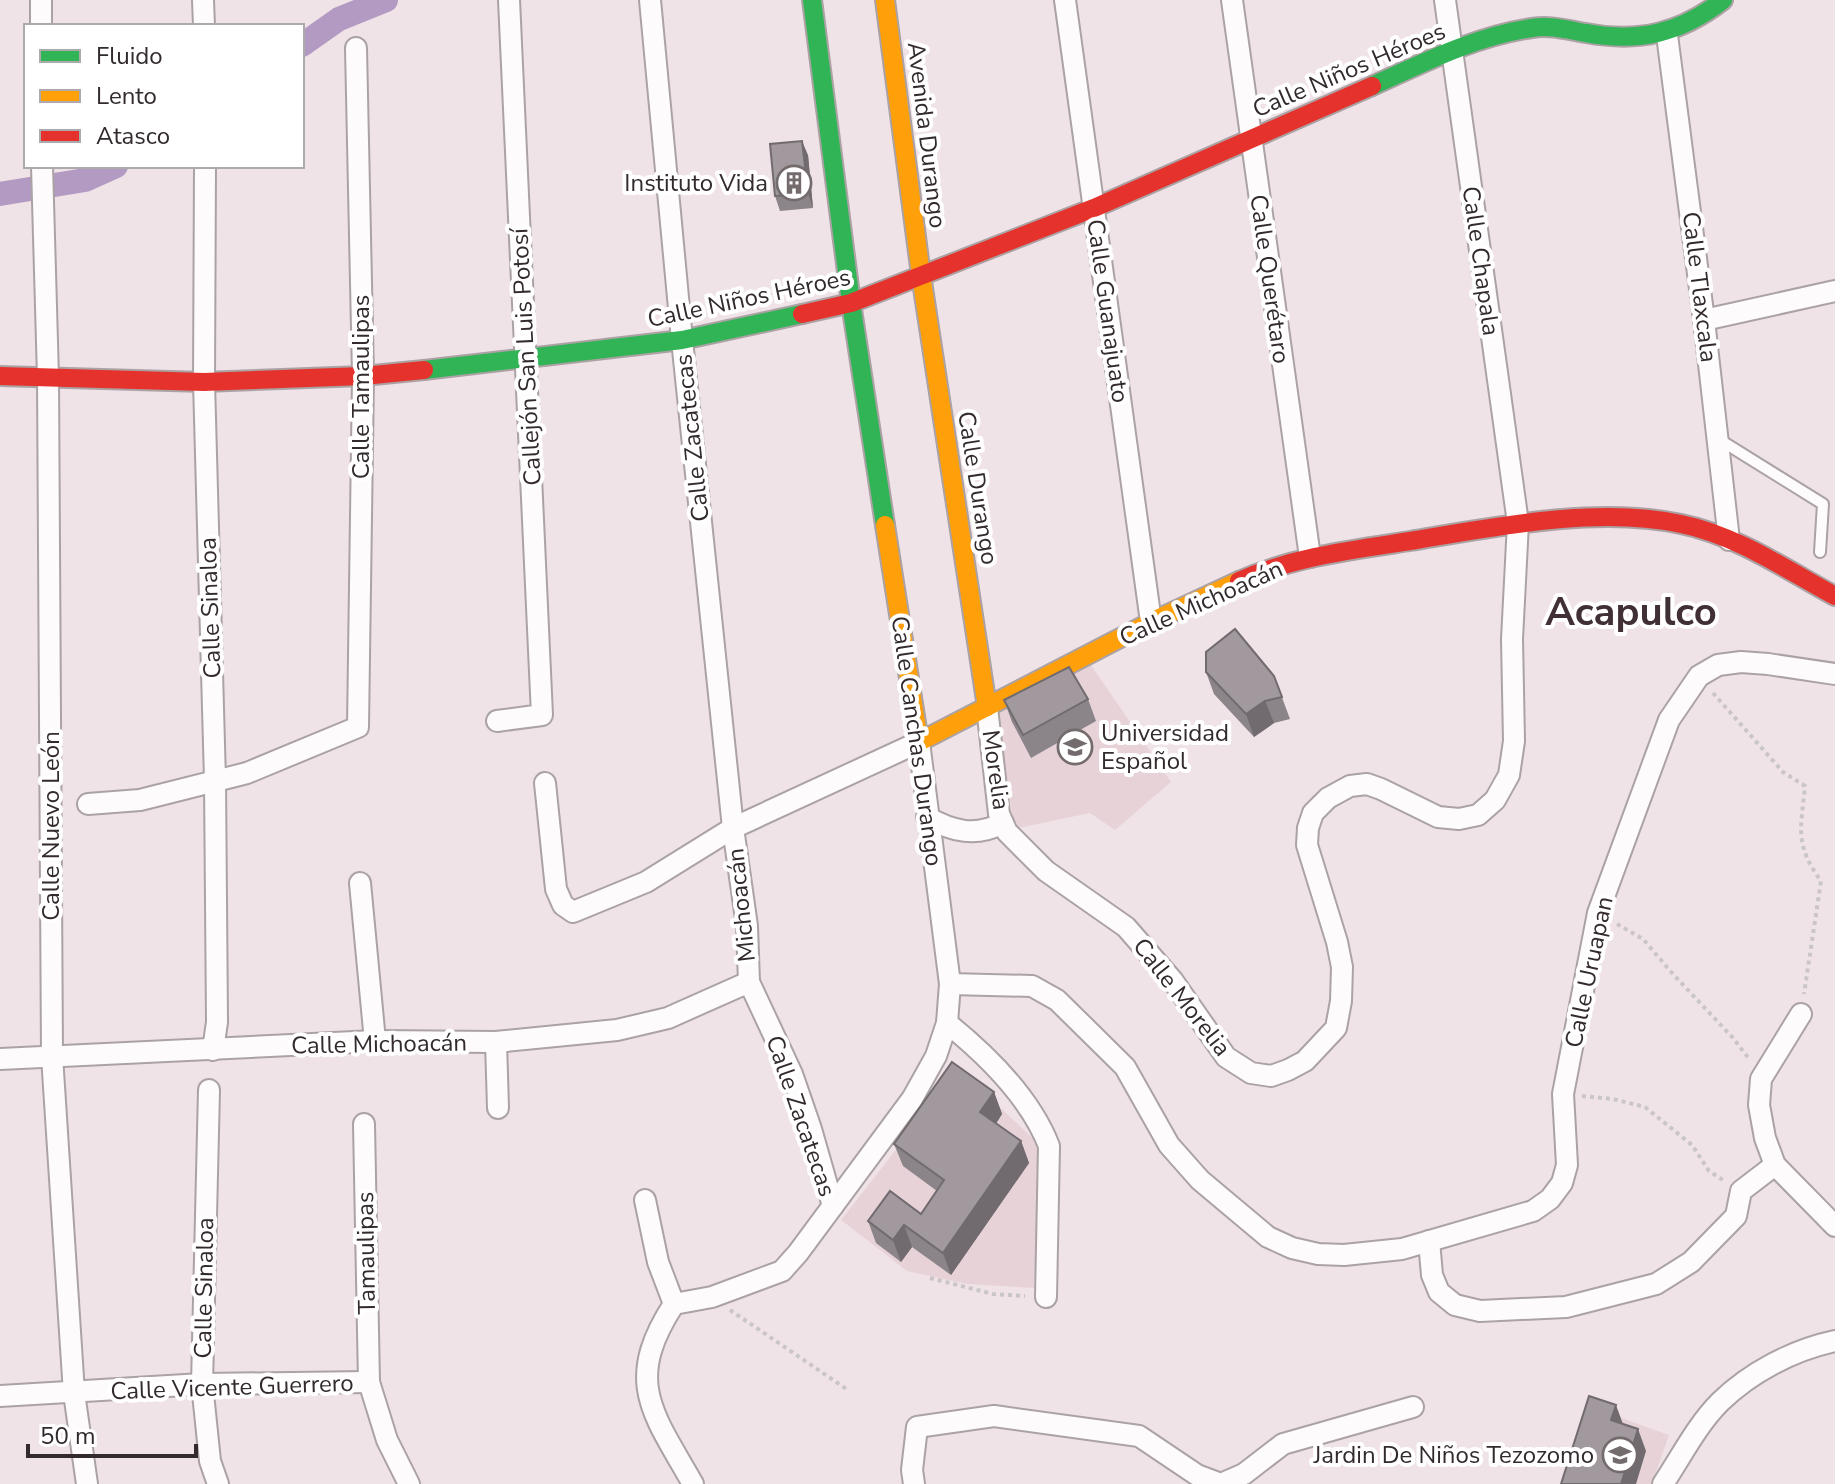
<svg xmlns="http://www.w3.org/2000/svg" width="1835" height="1484" font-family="'Nunito Sans',sans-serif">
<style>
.built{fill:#e7d2d8}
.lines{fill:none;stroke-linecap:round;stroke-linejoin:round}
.canal{stroke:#b29ac3;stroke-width:24}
.lane-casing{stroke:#aba2a4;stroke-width:14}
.street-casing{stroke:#aba2a4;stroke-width:24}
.fast-casing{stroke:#aba2a4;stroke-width:22}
.slow-casing{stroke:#aba2a4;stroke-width:22}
.jam-casing{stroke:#aba2a4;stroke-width:22}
.path{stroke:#cac5c7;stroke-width:4;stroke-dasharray:4 4;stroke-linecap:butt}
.lane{stroke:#fdfbfb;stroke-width:10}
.street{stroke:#fdfbfb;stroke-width:20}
.fast{stroke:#30b455;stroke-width:18}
.slow{stroke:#ff9f0a;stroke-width:18}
.jam{stroke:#e5322d;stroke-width:18}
.wall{fill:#8b8488}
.shaded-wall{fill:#716b6f}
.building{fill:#a2999e;stroke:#716b6f;stroke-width:2}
.labels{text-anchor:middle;stroke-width:8;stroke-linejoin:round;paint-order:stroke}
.street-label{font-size:24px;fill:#322a2c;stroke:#fff}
.poi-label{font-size:24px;fill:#322a2c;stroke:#fff;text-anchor:end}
.town-label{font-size:40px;font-weight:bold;fill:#402f35;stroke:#fff}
</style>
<rect width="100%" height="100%" fill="#f0e3e7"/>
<!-- built -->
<g class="built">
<path d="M1091 665 1171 782 1115 830 1090 813 1014 829 998 712Z"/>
<path d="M959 1069 1040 1145 1034 1288 967 1284 907 1271 841 1220Z"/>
<path d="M1599 1410 1669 1435 1652 1484H1573Z"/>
</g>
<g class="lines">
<!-- canal -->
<g class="canal">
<path d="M302 45 339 19 386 0"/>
<path d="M0 194 85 180 116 166"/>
</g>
<!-- lane casing -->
<g class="lane-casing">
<path id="lane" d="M1720 440 1823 504 1820 552"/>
</g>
<!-- street casing -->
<g class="street-casing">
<g id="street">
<path d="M41 0V26"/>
<path d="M203 0 204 26"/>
<path d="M650 0 682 340 733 828 747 926 749 982 792 1074 811 1129 833 1206"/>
<path d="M1065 0 1151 622"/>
<path d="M1232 0 1310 557"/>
<path d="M1667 35 1704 320 1729 540"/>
<path d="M42 166 48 377 52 1056 74 1393 87 1484"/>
<path d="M205 166 204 382 215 780 217 1022 213 1050"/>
<path d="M1704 320 1835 291"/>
<path d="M987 707 999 814 1007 832 1046 871 1126 927 1173 981 1226 1057 1251 1073 1271 1076 1288 1070 1305 1061 1336 1028 1341 1001 1342 967 1337 942 1307 845 1308 828 1313 813 1328 798 1350 786 1367 784 1381 789 1438 817 1459 819 1478 815 1495 800 1509 775 1514 741 1512 639 1518 523 1445 0"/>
<path d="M497 721 542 715 509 0"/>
<path d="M545 783 556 889 563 905 573 912 646 882 733 828 919 742 950 984 947 1023 936 1056 912 1099 798 1253 782 1271 712 1297 674 1304C623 1382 653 1413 693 1484"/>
<path d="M88 804 140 800 247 773 358 727 363 376 356 48"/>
<path d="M927 817C953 832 976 837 1003 823"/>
<path d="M360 883 375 1041"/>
<path d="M950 984 1032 986 1057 1000 1125 1067 1169 1145 1200 1180 1268 1237 1292 1248 1318 1254 1344 1255 1402 1249 1533 1211 1550 1199 1562 1183 1567 1165 1563 1094 1598 913 1669 720 1699 676 1718 665 1741 662 1768 664 1835 674"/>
<path d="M1801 1014 1761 1079 1759 1105 1765 1138 1775 1165 1835 1226"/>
<path d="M947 1023C988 1056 1030 1097 1049 1146L1046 1297"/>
<path d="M496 1042 498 1108"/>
<path d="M0 1059 375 1041 496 1042 617 1030 668 1018 749 982"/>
<path d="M209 1090 202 1384 210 1461 218 1484"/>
<path d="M364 1124 369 1382 387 1440 409 1484"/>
<path d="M645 1200 658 1262 674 1304"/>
<path d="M1429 1241 1432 1275 1439 1292 1455 1305 1480 1311 1566 1307 1656 1284 1691 1262 1736 1216 1741 1191 1775 1165"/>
<path d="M0 1396 202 1384 369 1382"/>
<path d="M914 1484 912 1470 917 1427 994 1416 1139 1436 1197 1475 1221 1484 1244 1474 1283 1444 1413 1407"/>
<path d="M1663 1484C1681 1457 1697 1425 1720 1402 1751 1372 1793 1350 1835 1341"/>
</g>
</g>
<!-- fast casing -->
<g class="fast-casing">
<g id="fast">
<path d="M812 0 851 303 885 525"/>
<path d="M1372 86C1423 63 1476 36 1532 28 1551 25 1568 30 1586 33 1639 43 1681 33 1723 0"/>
<path d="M424 370 682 340 802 314"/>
</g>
</g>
<!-- slow casing -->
<g class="slow-casing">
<g id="slow">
<path d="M885 0 921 275 987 707"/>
<path d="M885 525 919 742 1151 622 1239 581"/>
</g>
</g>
<!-- jam casing -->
<g class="jam-casing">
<g id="jam">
<path d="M802 314 851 303 1094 208 1372 86"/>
<path d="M0 376 204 382 363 376 424 370"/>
<path d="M1239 581C1293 557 1351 550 1410 541 1494 527 1597 506 1681 524 1736 535 1787 570 1835 596"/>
</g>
</g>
<!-- path -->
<g class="path">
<path d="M1713 693 1783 772 1805 786C1801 828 1794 844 1821 881L1804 994"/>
<path d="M1617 924 1643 939 1672 973 1733 1038 1750 1060"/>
<path d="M1582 1096 1613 1099 1645 1107 1692 1145 1709 1171 1726 1182"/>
<path d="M930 1278 993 1294 1025 1296"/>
<path d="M730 1310 848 1390"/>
</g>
<!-- lane -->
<use href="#lane" class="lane"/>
<!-- street -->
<use href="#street" class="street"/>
<!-- fast -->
<use href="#fast" class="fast"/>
<!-- slow -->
<use href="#slow" class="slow"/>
<!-- jam -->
<use href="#jam" class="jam"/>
</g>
<!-- wall -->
<g class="wall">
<path d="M808 155 813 208 780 211 775 196Z"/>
<path d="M1206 672 1274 676 1290 719 1274 723 1254 737 1214 694Z"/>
<path d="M1088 699 1096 721 1031 758 1012 722 1004 700Z"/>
<path d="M994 1092 1002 1114 996 1124 1021 1141 1029 1163 951 1275 912 1247 901 1262 876 1243 868 1221 921 1214 937 1191 903 1166 894 1144Z"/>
</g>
<!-- shaded-wall -->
<g class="shaded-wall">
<path d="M802 141 808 155 813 208 808 193Z"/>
<path d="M1265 701 1274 723 1254 737 1246 714Z"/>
<path d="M994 1092 1002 1114 988 1135 980 1112Z"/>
<path d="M1021 1141 1029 1163 951 1275 943 1253Z"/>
<path d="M904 1225 912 1247 901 1262 893 1240Z"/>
<path d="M1616 1405 1624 1427 1611 1420Z"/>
<path d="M1638 1429 1646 1451 1636 1484H1621Z"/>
</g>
<!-- building -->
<g class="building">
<path d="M802 141 808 193 775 196 770 144Z"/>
<path d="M1235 629 1274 676 1282 697 1265 701 1246 714 1206 672V652Z"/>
<path d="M1069 667 1088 699 1023 735 1004 700Z"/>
<path d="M952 1062 994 1092 980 1112 1021 1141 943 1253 904 1225 893 1240 868 1221 890 1191 921 1214 944 1180 894 1144Z"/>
<path d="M1589 1396 1616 1405 1611 1420 1638 1429 1621 1484H1561Z"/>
</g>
<!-- icons -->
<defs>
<g id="building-ring" transform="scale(1.8)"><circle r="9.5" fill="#fff" stroke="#746b6d" stroke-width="1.5"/><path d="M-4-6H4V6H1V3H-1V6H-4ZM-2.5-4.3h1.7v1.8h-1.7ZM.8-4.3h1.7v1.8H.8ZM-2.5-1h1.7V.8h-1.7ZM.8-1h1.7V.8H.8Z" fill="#746b6d"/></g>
<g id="university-ring" transform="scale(1.8)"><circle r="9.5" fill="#fff" stroke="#746b6d" stroke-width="1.5"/><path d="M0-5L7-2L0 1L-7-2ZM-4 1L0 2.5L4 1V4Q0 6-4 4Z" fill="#746b6d"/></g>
<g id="school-ring" transform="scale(1.8)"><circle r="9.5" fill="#fff" stroke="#746b6d" stroke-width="1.5"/><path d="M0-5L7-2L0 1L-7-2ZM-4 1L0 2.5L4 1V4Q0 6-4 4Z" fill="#746b6d"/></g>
</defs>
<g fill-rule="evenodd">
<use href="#building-ring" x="794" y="183"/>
<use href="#university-ring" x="1075" y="747"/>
<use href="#school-ring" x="1620" y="1455"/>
</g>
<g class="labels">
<!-- street labels -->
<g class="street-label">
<text transform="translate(1349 70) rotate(-23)" y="8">Calle Niños Héroes</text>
<text transform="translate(927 135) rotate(83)" y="8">Avenida Durango</text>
<text transform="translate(1481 261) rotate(82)" y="8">Calle Chapala</text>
<text transform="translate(1270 279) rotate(82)" y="8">Calle Querétaro</text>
<text transform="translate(1700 287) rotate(83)" y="8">Calle Tlaxcala</text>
<text transform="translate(749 298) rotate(-12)" y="8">Calle Niños Héroes</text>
<text transform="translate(1108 311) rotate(82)" y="8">Calle Guanajuato</text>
<text transform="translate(526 357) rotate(-93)" y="8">Callejón San Luis Potosí</text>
<text transform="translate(361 387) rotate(-90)" y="8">Calle Tamaulipas</text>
<text transform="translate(692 438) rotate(-96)" y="8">Calle Zacatecas</text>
<text transform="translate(978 488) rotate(81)" y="8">Calle Durango</text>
<text transform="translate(1201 603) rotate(-24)" y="8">Calle Michoacán</text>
<text transform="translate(210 608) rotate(-92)" y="8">Calle Sinaloa</text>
<text transform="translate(917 741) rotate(82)" y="8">Calle Canchas Durango</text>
<text transform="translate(996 770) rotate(82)" y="8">Morelia</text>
<text transform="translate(51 826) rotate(-90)" y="8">Calle Nuevo León</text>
<text transform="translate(741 905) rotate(-96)" y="8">Michoacán</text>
<text transform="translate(1589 972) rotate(-78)" y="8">Calle Uruapan</text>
<text transform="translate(1182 997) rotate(52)" y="8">Calle Morelia</text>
<text transform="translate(379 1044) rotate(-1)" y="8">Calle Michoacán</text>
<text transform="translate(801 1116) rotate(71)" y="8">Calle Zacatecas</text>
<text transform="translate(366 1253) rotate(-91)" y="8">Tamaulipas</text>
<text transform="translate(204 1288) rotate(-89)" y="8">Calle Sinaloa</text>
<text transform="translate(232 1387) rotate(-2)" y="8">Calle Vicente Guerrero</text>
</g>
<!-- poi labels -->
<g class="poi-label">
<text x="768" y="191">Instituto Vida</text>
<text x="1101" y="741" text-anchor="start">Universidad<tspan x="1101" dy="28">Español</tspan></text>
<text x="1594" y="1463">Jardin De Niños Tezozomo</text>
</g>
<!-- town labels -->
<g class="town-label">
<text x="1631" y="625">Acapulco</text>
</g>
</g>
<!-- legend -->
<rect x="24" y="24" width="280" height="144" fill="#ffffff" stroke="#adaaab" stroke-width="2"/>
<rect x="40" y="50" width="40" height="12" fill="#30b455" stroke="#adaaab" stroke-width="2"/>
<text x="96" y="64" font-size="24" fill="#322a2c">Fluido</text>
<rect x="40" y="90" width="40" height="12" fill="#ff9f0a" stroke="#adaaab" stroke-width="2"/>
<text x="96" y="104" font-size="24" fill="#322a2c">Lento</text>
<rect x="40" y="130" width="40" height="12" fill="#e5322d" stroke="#adaaab" stroke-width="2"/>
<text x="96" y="144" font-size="24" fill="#322a2c">Atasco</text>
<!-- scale -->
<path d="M28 1444v12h168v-12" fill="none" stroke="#322a2c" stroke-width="4"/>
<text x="40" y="1444" font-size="24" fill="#322a2c" stroke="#ffffff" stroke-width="6" paint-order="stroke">50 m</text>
</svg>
